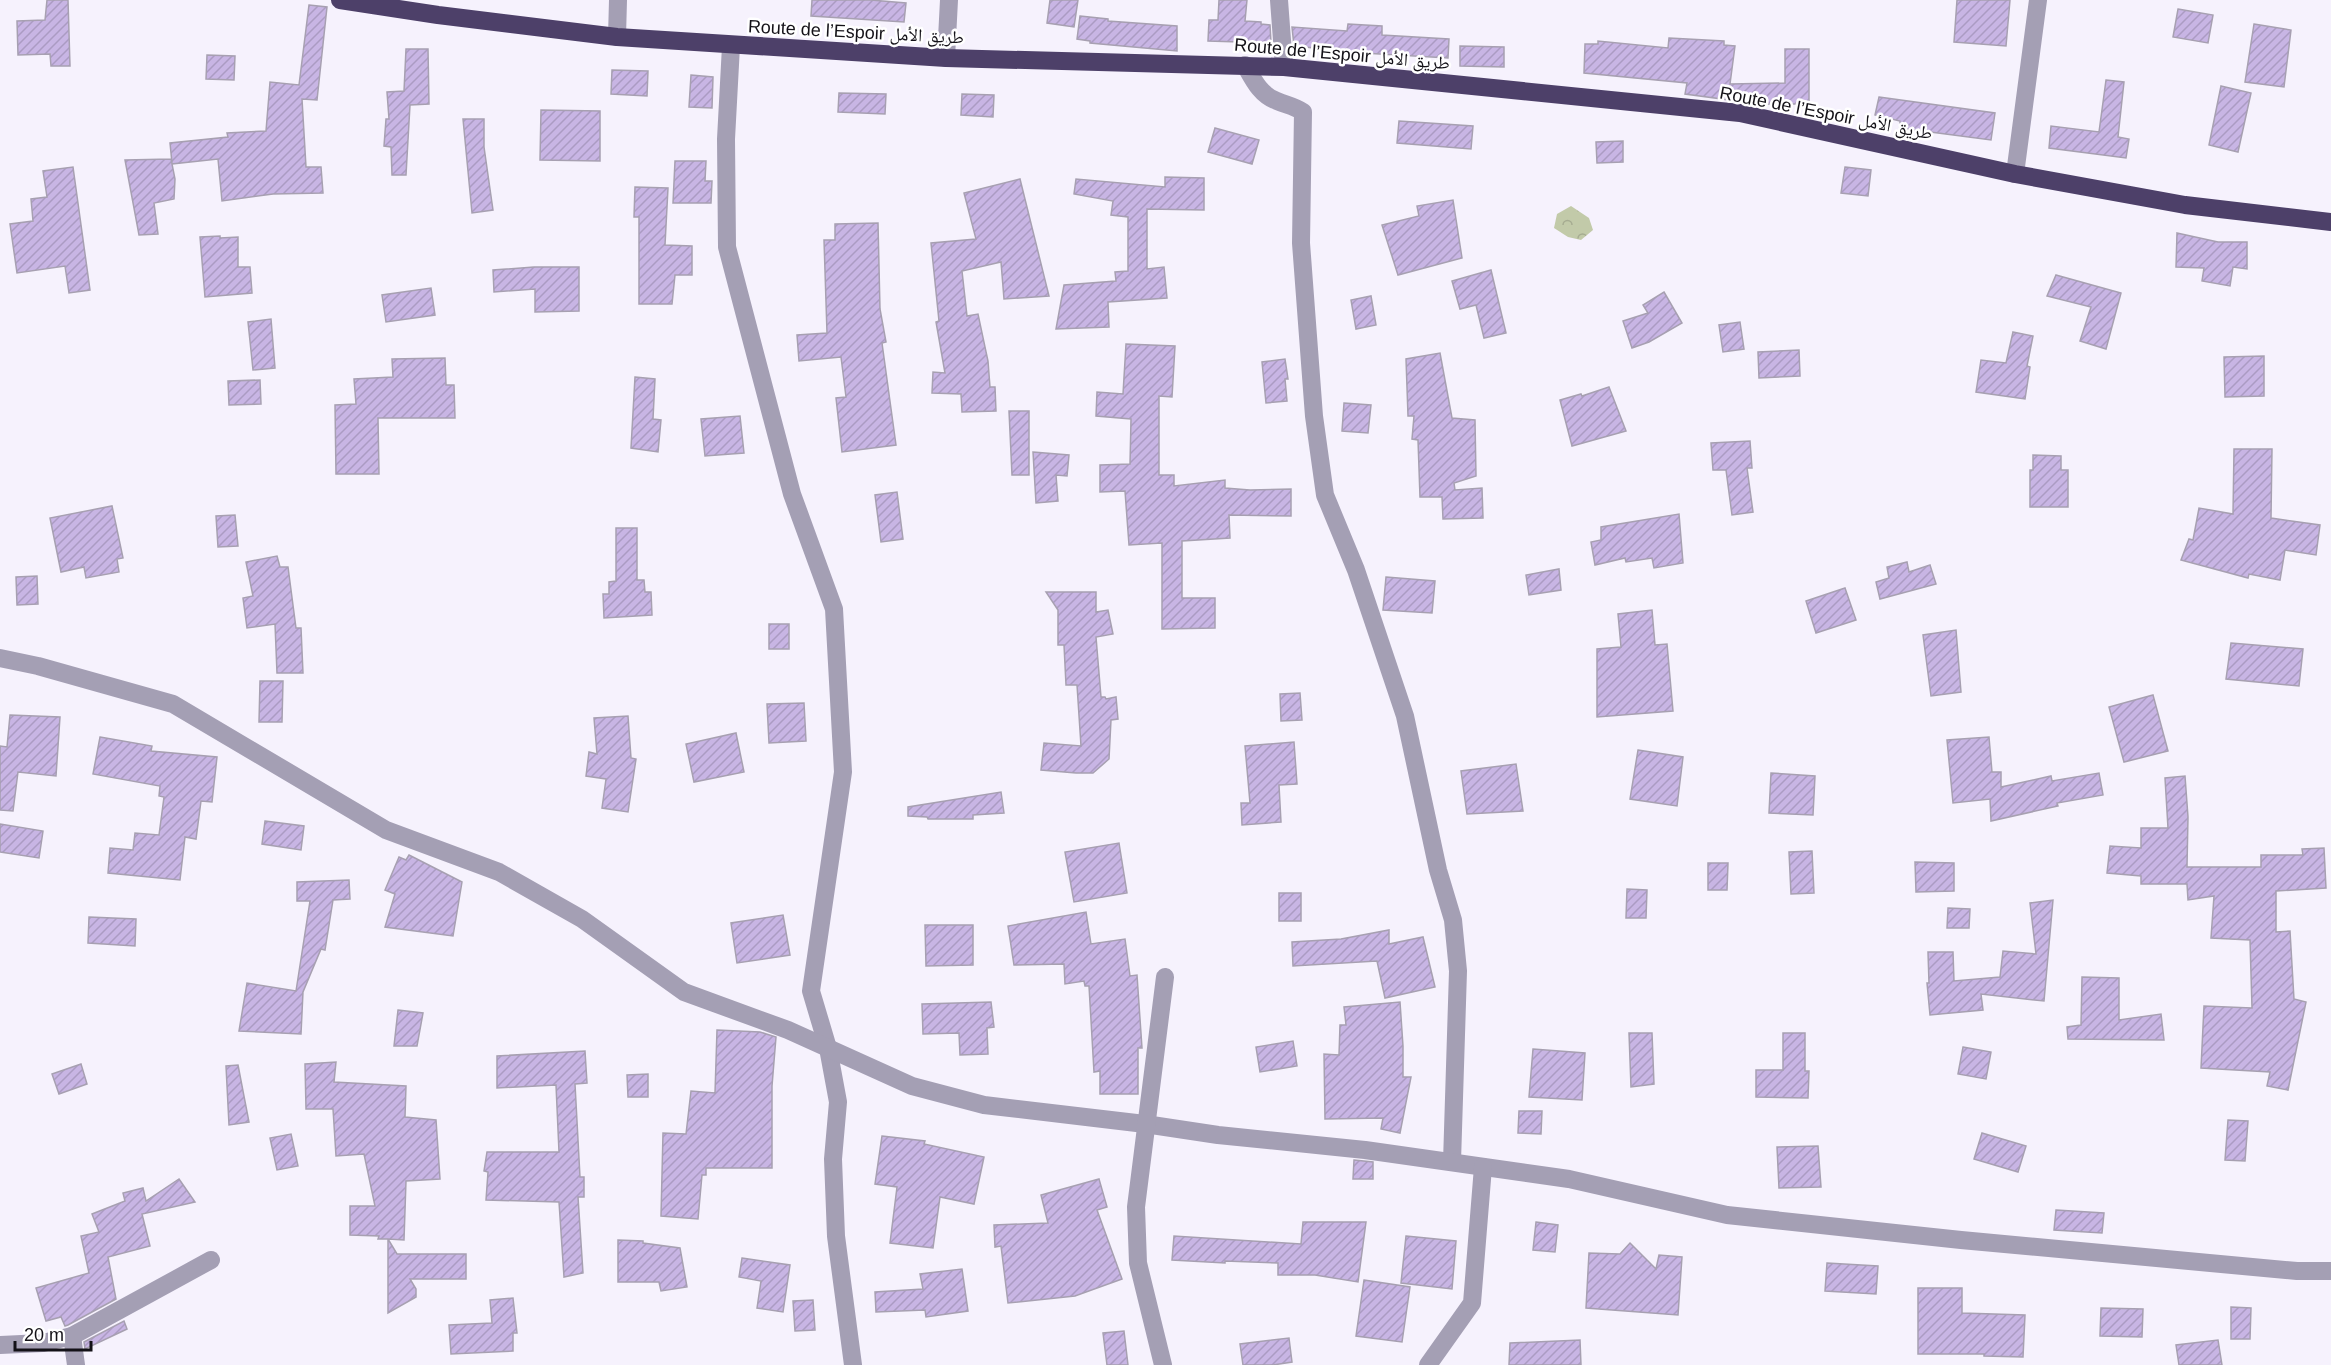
<svg xmlns="http://www.w3.org/2000/svg" width="2331" height="1365" font-family="Helvetica,'Noto Naskh Arabic',sans-serif">
<style>
.forest{fill:url(#forest-crowns)}
.building{fill:url(#building-hatch);stroke:#a7a0b1;stroke-width:1.5}
.lines{fill:none;stroke-linecap:round;stroke-linejoin:round}
.street{stroke:#a49fb4;stroke-width:18}
.highway{stroke:#4d4069;stroke-width:18}
.labels{text-anchor:middle;stroke-width:5;stroke-linejoin:round;paint-order:stroke}
.street-label{font-size:18px;fill:#131117;stroke:#fff}
</style>
<defs>
<pattern id="forest-crowns" width="20" height="18" patternUnits="userSpaceOnUse" patternTransform="scale(1.5)"><rect width="20" height="18" fill="#c2caa9"/><path d="M2 6a3 3 0 1 1 6 0M12 15a3 3 0 1 1 6 0" fill="none" stroke="#a6ac91"/></pattern>
<pattern id="building-hatch" width="6" height="6" patternUnits="userSpaceOnUse" patternTransform="scale(1.5)"><rect width="6" height="6" fill="#c8b5e4"/><path d="M-1 1l2-2M0 6l6-6M5 7l2-2" fill="none" stroke="#ab9bc3"/></pattern>
</defs>
<rect width="100%" height="100%" fill="#f6f2fd"/>
<!-- forest -->
<path class="forest" d="M1571 206 1589 218 1593 230 1581 240 1568 237 1554 228 1557 214Z"/>
<!-- building -->
<g class="building">
<path d="M47 0H68L70 66H51L50 54 18 55 17 21 45 20Z"/>
<path d="M812 0H871L906 3 904 22 811 16Z"/>
<path d="M1050 0H1078L1074 27 1047 23Z"/>
<path d="M1219 0H1247L1245 21 1261 22V24L1270 25 1271 43 1208 41 1209 20H1218Z"/>
<path d="M1957 0H2010L2006 46 1954 42Z"/>
<path d="M309 5 327 7 317 100 302 99 306 167H321L323 193 273 194 222 201 218 159 172 164 175 179 174 199 154 203 158 234 139 235 125 160 171 159 172 163 170 143 228 137 227 133 266 131 270 82 299 85Z"/>
<path d="M2178 9 2213 15 2208 43 2173 37Z"/>
<path d="M1080 16 1108 19V21L1177 26V51L1090 43V41L1077 39Z"/>
<path d="M1348 24 1382 26V35L1449 39 1448 58 1346 52V51L1294 46 1292 27 1347 31Z"/>
<path d="M2254 24 2291 30 2284 87 2245 82Z"/>
<path d="M1669 38 1724 41V45L1735 46 1730 84 1785 83V49H1809V104H1759L1685 94 1687 83 1584 73 1585 44H1598V41L1668 48Z"/>
<path d="M1460 46 1504 47V67L1460 66Z"/>
<path d="M406 49H428L429 104 410 105 406 175H392L391 147 384 146 386 119H389L387 92 404 91Z"/>
<path d="M207 55 235 56 234 80 206 79Z"/>
<path d="M612 70 648 71 647 96 611 94Z"/>
<path d="M691 75 713 77 712 108 689 107Z"/>
<path d="M2106 80 2124 82 2118 137 2129 139 2126 158 2049 148 2051 126 2099 132Z"/>
<path d="M2221 86 2251 93 2238 152 2209 145Z"/>
<path d="M839 93 886 94 885 114 838 112Z"/>
<path d="M962 94 994 95 993 117 961 115Z"/>
<path d="M1879 97 1995 113 1991 140 1900 128V121L1875 115Z"/>
<path d="M541 110 600 111V161L540 160Z"/>
<path d="M463 119H484V147L493 210 472 213Z"/>
<path d="M1399 121 1473 126 1471 149 1397 143Z"/>
<path d="M1215 128 1259 140 1252 164 1208 152Z"/>
<path d="M1623 141V162L1597 163 1596 142Z"/>
<path d="M675 161H706L705 181H712L711 203H673Z"/>
<path d="M73 167 90 290 69 293 65 266 17 273 10 224 33 221 31 199 47 197 43 171Z"/>
<path d="M1845 167 1871 170 1868 196 1841 193Z"/>
<path d="M1165 177 1204 178V210L1147 209V269L1164 267 1167 298 1108 302 1109 327 1056 329 1064 285 1116 281 1115 272 1128 271V217L1111 215 1113 201 1074 194 1076 179 1165 187Z"/>
<path d="M1020 179 1049 296 1004 299 1001 262 962 271 967 316 978 314 988 361 990 387H995L996 411 962 412 961 394 932 393 933 372 945 373 936 322 939 321 931 243 976 239 964 193Z"/>
<path d="M635 187 668 188 665 245 692 246V275H675L672 304H639V217H634Z"/>
<path d="M1453 200 1462 258 1398 275 1382 225 1419 216 1417 206Z"/>
<path d="M878 223 880 309 886 342 882 343 896 445 842 452 836 398 846 397 841 357 799 361 797 335 827 333 824 240H835V224Z"/>
<path d="M2177 233 2218 242H2247V269L2233 267 2230 286 2202 281 2204 268 2176 267Z"/>
<path d="M220 236V238L238 237V267H250L252 293 205 297 200 237Z"/>
<path d="M534 267H579V311L535 312V289L494 292 493 270Z"/>
<path d="M1491 270 1506 333 1484 338 1476 305 1460 309 1452 281Z"/>
<path d="M2056 275 2121 293 2106 349 2080 341 2091 307 2047 296Z"/>
<path d="M431 288 435 315 386 322 382 295Z"/>
<path d="M1664 292 1682 323 1649 342 1632 348 1623 321 1648 313 1643 305Z"/>
<path d="M1371 296 1376 325 1356 329 1351 300Z"/>
<path d="M271 319 275 368 253 370 248 322Z"/>
<path d="M1740 322 1744 349 1723 352 1719 325Z"/>
<path d="M2013 332 2033 336 2027 366 2030 367 2025 399 1976 392 1981 360 2006 363Z"/>
<path d="M1126 344 1175 346 1172 397 1159 396V475H1174V486L1225 480V488L1250 490 1291 489V516L1229 515 1230 538 1182 541V598H1215V628L1162 629V543L1129 545 1125 491 1100 492V465L1130 464 1131 419 1096 416 1097 392 1123 394Z"/>
<path d="M1799 350 1800 376 1759 378 1758 352Z"/>
<path d="M1440 353 1452 418 1475 420 1476 476 1454 483 1455 490 1482 488 1483 518 1443 519 1442 497H1420L1418 440 1412 439 1414 416H1408L1406 359Z"/>
<path d="M2264 356V396L2225 397 2224 357Z"/>
<path d="M445 358 446 385H454L455 418H378L379 474H336L335 405 356 404 354 379 393 377 392 359Z"/>
<path d="M1285 359 1288 379H1285L1287 401 1266 403 1262 362Z"/>
<path d="M635 377 655 379 653 419 661 420 658 452 631 448Z"/>
<path d="M260 380 261 404 229 405 228 381Z"/>
<path d="M1609 387 1626 431 1572 446 1560 400 1581 394 1582 396Z"/>
<path d="M1344 403 1371 405 1368 433 1342 431Z"/>
<path d="M1009 411H1029V475H1012Z"/>
<path d="M740 416 744 453 705 456 701 419Z"/>
<path d="M1750 441 1752 468H1747L1753 512 1732 515 1726 470H1713L1711 443Z"/>
<path d="M2234 449H2272L2271 518 2320 525 2316 555 2285 550 2280 580 2249 574 2248 578 2181 560 2189 539 2193 540 2199 508 2233 514Z"/>
<path d="M1033 452 1069 455 1067 476 1056 475 1058 501 1036 503Z"/>
<path d="M2033 455 2061 456V470H2068V507H2030V470H2033Z"/>
<path d="M897 492 903 539 881 542 875 495Z"/>
<path d="M112 506 123 558 117 559 119 572 86 578 84 567 61 572 50 518Z"/>
<path d="M1679 514 1683 563 1654 568 1652 558 1626 562 1625 558 1595 565 1591 542 1601 540V527Z"/>
<path d="M235 515 238 546 218 547 216 516Z"/>
<path d="M616 528H637V580H644L645 592H651L652 615 604 618 603 594H609V582L616 581Z"/>
<path d="M277 556 280 567H288L296 628H301L303 673H277L275 624 247 628 243 598 253 596 246 562Z"/>
<path d="M1907 562 1909 572 1930 565 1936 584 1880 599 1876 582 1889 578 1887 567Z"/>
<path d="M1559 569 1561 590 1529 595 1526 575Z"/>
<path d="M37 576 38 604 17 605 16 577Z"/>
<path d="M1386 577 1435 581 1432 613 1383 610Z"/>
<path d="M1845 588 1856 620 1816 633 1806 601Z"/>
<path d="M1046 592H1096V612L1108 610 1113 634 1096 637 1101 697H1105L1106 699 1116 697 1118 719 1111 720 1109 759 1093 773H1076L1041 770 1044 743 1081 746 1077 685H1066L1064 645H1058V610Z"/>
<path d="M1652 610 1655 645 1667 644 1673 711 1597 717V649L1621 647 1618 614Z"/>
<rect x="769" y="624" width="20" height="25"/>
<path d="M1956 630 1961 692 1931 696 1923 635Z"/>
<path d="M2231 643 2303 649 2299 686 2226 679Z"/>
<path d="M260 681H283L282 722H259Z"/>
<path d="M1300 693 1302 720 1281 721 1280 694Z"/>
<path d="M2153 695 2168 751 2124 762 2109 707Z"/>
<path d="M804 703 806 741 769 743 767 704Z"/>
<path d="M10 715 60 717 56 776 18 772 13 811 0 810V746L7 747Z"/>
<path d="M628 716 631 758 636 759 628 812 602 808 606 779 586 776 589 752 597 754 594 718Z"/>
<path d="M736 733 744 772 694 782 686 744Z"/>
<path d="M100 737 152 746 151 751 217 757 212 802 201 801 196 839 185 837 180 880 108 873 110 848 133 850 135 833 159 835 164 797 159 796 160 786 93 774Z"/>
<path d="M1989 737 1992 772H2001V787L2051 776 2052 781 2099 773 2103 795 2057 803 2058 806 1991 821 1990 799 1953 803 1947 740Z"/>
<path d="M1294 742 1297 784 1279 785 1281 822 1242 825 1241 803H1250L1245 746Z"/>
<path d="M1638 750 1683 757 1677 806 1630 799Z"/>
<path d="M1516 764 1523 811 1467 814 1461 771Z"/>
<path d="M1771 773 1815 776 1813 815 1769 813Z"/>
<path d="M2185 776 2188 817 2187 867H2261V855H2303L2302 849 2324 848 2326 888 2276 891V932L2290 931 2294 999 2306 1002 2288 1090 2267 1086 2270 1072 2201 1068 2204 1006 2252 1008 2250 940 2211 938 2214 896 2188 900 2187 884H2141V876L2107 873 2110 846 2141 848V828H2168L2165 778Z"/>
<path d="M1001 792 1004 813 973 815V819H928L927 817 908 816V807Z"/>
<path d="M265 821 304 826 301 850 262 844Z"/>
<path d="M0 824 43 831 39 858 0 852Z"/>
<path d="M1119 843 1127 893 1074 902 1065 852Z"/>
<path d="M1812 851 1814 893 1791 894 1789 852Z"/>
<path d="M409 855 462 882 453 936 385 927 395 894 385 890 399 857 406 860Z"/>
<path d="M1915 862 1954 863V891L1916 892Z"/>
<path d="M1708 863H1728L1727 890H1708Z"/>
<path d="M349 880 350 899 333 900 325 950 321 949 303 992 301 1034 239 1031 247 983 296 991 310 901H297V882Z"/>
<path d="M1627 889 1647 890 1646 918H1626Z"/>
<rect x="1279" y="893" width="22" height="28"/>
<path d="M2053 900 2044 1001 1981 994 1983 1010 1930 1015 1927 983H1929L1928 952H1953L1954 981 2000 977 2003 951 2036 954 2030 903Z"/>
<path d="M1948 908 1970 909 1969 928H1947Z"/>
<path d="M1086 912 1091 944 1125 939 1130 976 1137 975 1142 1048H1138V1094H1100V1071L1094 1072 1089 986H1085L1084 981 1065 984 1064 964 1014 965 1008 926Z"/>
<path d="M783 915 790 955 737 963 731 923Z"/>
<path d="M89 917 136 919 135 946 88 943Z"/>
<path d="M925 925H973V965L926 966Z"/>
<path d="M1389 930V944L1423 937 1435 987 1385 998 1377 961 1293 966 1292 942 1341 939Z"/>
<path d="M2082 977 2119 978V1020L2161 1014 2164 1040 2068 1039 2067 1027 2081 1025Z"/>
<path d="M991 1002 994 1027 987 1028 988 1054 960 1055 959 1033 923 1034 922 1004Z"/>
<path d="M1400 1002 1403 1046V1077H1411L1400 1133 1381 1129 1383 1118 1325 1119 1324 1054 1339 1055 1340 1025H1346L1344 1007Z"/>
<path d="M398 1010 423 1013 417 1046H394Z"/>
<path d="M717 1030 760 1032 776 1037 772 1086V1168H706V1175H702L698 1219 661 1216 663 1133 686 1134 691 1091 715 1093Z"/>
<path d="M1629 1033H1652L1654 1084 1631 1087Z"/>
<path d="M1783 1033H1805V1071H1809L1808 1098 1756 1097V1070H1783Z"/>
<path d="M1293 1041 1297 1066 1260 1072 1256 1047Z"/>
<path d="M1963 1047 1991 1052 1986 1079 1958 1074Z"/>
<path d="M1533 1049 1585 1053 1582 1100 1529 1097Z"/>
<path d="M585 1051 587 1083 575 1084 580 1177H584V1197H578L583 1273 564 1277 559 1202 486 1200 488 1172 484 1171 487 1152H559L556 1085 497 1088V1056Z"/>
<path d="M336 1062 334 1082 406 1086 405 1117 436 1120 440 1179 406 1181 404 1240 388 1239 397 1254H466V1279H410L416 1289V1297L388 1313V1239H378L379 1236 350 1235V1206H375L364 1154 336 1156 333 1109H306L305 1064Z"/>
<path d="M81 1064 87 1084 59 1094 52 1074Z"/>
<path d="M238 1065 249 1122 229 1125 226 1066Z"/>
<path d="M648 1074V1097H628L627 1075Z"/>
<path d="M1519 1111H1542L1541 1134 1518 1133Z"/>
<path d="M2228 1120 2248 1121 2245 1161 2225 1160Z"/>
<path d="M1982 1133 2026 1146 2018 1172 1974 1159Z"/>
<path d="M291 1134 298 1166 277 1170 270 1138Z"/>
<path d="M882 1136 925 1141 924 1144 984 1157 974 1204 940 1197 933 1248 890 1243 897 1187 875 1184Z"/>
<path d="M1818 1146 1821 1187 1779 1188 1777 1147Z"/>
<path d="M1354 1160 1373 1162V1179H1353Z"/>
<path d="M179 1179 195 1202 142 1214 150 1246 108 1257 116 1299 68 1325 65 1326 61 1317 46 1321 36 1288 89 1273 81 1236 99 1232 92 1214 125 1201 123 1193 143 1188 146 1201Z"/>
<path d="M1099 1179 1107 1207 1097 1210 1122 1279 1075 1296 1008 1303 1001 1246 995 1247 994 1225 1048 1223 1041 1195Z"/>
<path d="M2056 1210 2104 1213 2102 1233 2054 1230Z"/>
<path d="M1303 1222H1366L1358 1282 1315 1275H1278V1263L1225 1261V1263L1172 1260 1174 1236 1301 1244Z"/>
<path d="M1536 1222 1558 1225 1555 1252 1533 1250Z"/>
<path d="M1406 1236 1456 1241 1452 1289 1401 1283Z"/>
<path d="M618 1240 643 1241V1243L680 1248 687 1287 661 1291 659 1282H618Z"/>
<path d="M1630 1243 1656 1269 1659 1255 1682 1257 1678 1315 1586 1308 1589 1253 1620 1254Z"/>
<path d="M742 1258 790 1265 783 1312 757 1308 761 1281 739 1277Z"/>
<path d="M1827 1263 1878 1266 1876 1294 1825 1291Z"/>
<path d="M962 1269 968 1311 926 1317 925 1310 876 1312 875 1292 923 1289 920 1274Z"/>
<path d="M1364 1280 1410 1287 1402 1342 1356 1336Z"/>
<path d="M1918 1288H1962V1313L2025 1315 2023 1357 1984 1356V1354H1918Z"/>
<path d="M513 1298 517 1333H513V1351L451 1354 449 1325 492 1323 490 1300Z"/>
<path d="M813 1300 815 1330 795 1331 793 1301Z"/>
<path d="M2231 1307 2251 1308 2250 1339H2231Z"/>
<path d="M2101 1308 2143 1309 2142 1337 2100 1336Z"/>
<path d="M124 1321 127 1329 85 1349 84 1342Z"/>
<path d="M1124 1331 1128 1365H1107L1103 1333Z"/>
<path d="M1289 1338 1292 1362 1273 1365H1243L1240 1344Z"/>
<path d="M1580 1340 1581 1365H1509L1510 1343Z"/>
<path d="M2218 1340 2222 1365H2179L2176 1345Z"/>
</g>
<g class="lines">
<!-- street -->
<g class="street">
<path d="M1279 0 1284 67"/>
<path d="M617 37 618 0"/>
<path d="M731 46 726 139 727 247 792 494 834 609 843 772 811 991 828 1048 838 1102 833 1159 836 1236 853 1365"/>
<path d="M946 58 949 0"/>
<path d="M1245 65C1253 79 1260 95 1277 101 1286 105 1294 106 1303 112L1301 243 1314 416 1325 495 1356 570 1405 716 1438 870 1453 920 1458 971 1452 1162"/>
<path d="M2015 174 2038 0"/>
<path d="M0 658 38 666 173 704 386 830 499 872 582 919 684 992 788 1030 912 1086 984 1105 1145 1124 1218 1135 1365 1150 1569 1179 1727 1215 1961 1240 2297 1271H2331"/>
<path d="M72 1336 76 1365"/>
<path d="M0 1345 43 1343 72 1336 211 1260"/>
<path d="M1163 1365 1138 1263 1136 1207 1165 977"/>
<path d="M1428 1365 1472 1303 1483 1167"/>
</g>
<!-- highway -->
<path class="highway" d="M340 0 438 15 617 37 946 58 1284 67 1740 113 2015 174 2185 205 2331 222"/>
</g>
<g class="labels">
<!-- street labels -->
<g class="street-label">
<text transform="translate(856 32) rotate(3)" y="6">Route de l’Espoir طريق الأمل</text>
<text transform="translate(1342 54) rotate(5)" y="6">Route de l’Espoir طريق الأمل</text>
<text transform="translate(1826 113) rotate(11)" y="6">Route de l’Espoir طريق الأمل</text>
</g>
</g>
<!-- scale -->
<path d="M15 1341v9h76v-9" fill="none" stroke="#131117" stroke-width="3"/>
<text x="24" y="1341" font-size="18" fill="#131117" stroke="#ffffff" stroke-width="4.5" paint-order="stroke">20 m</text>
</svg>
